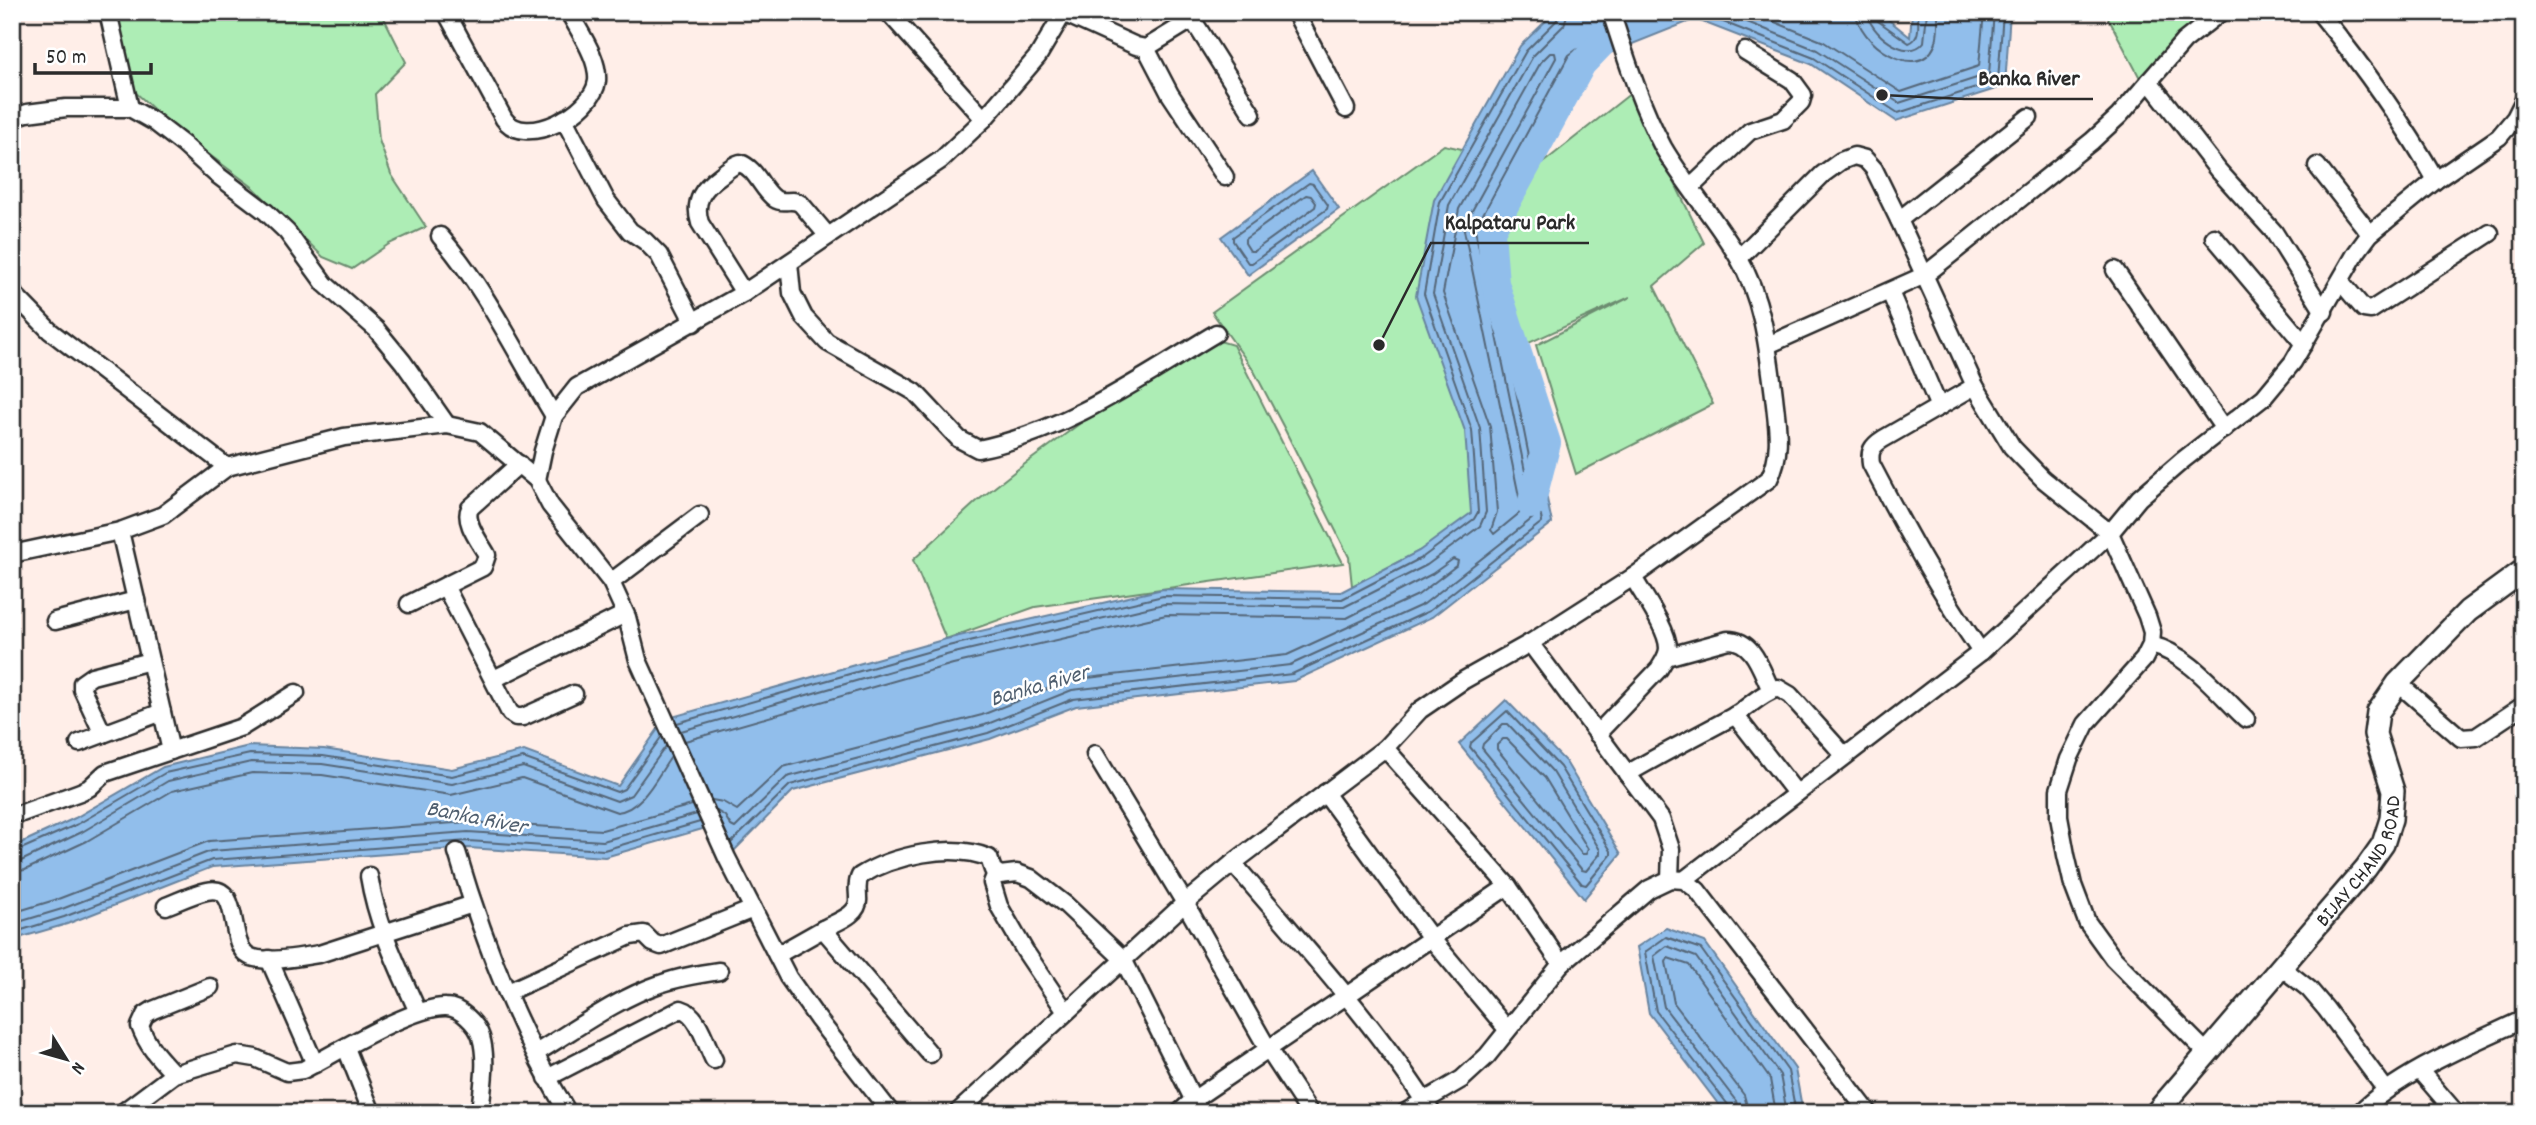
<svg xmlns="http://www.w3.org/2000/svg" width="2536" height="1125" font-family="Dekko,sans-serif">
<style>
.green{fill:#adedb5;stroke:#6c8c70;stroke-width:2}
.water{fill:#91beeb;stroke:#68839e;stroke-width:2}
.lines{fill:none;stroke-linecap:round;stroke-linejoin:round}
.shore{stroke:#546678;stroke-width:2}
.river{stroke:#91beeb;stroke-width:28}
.minor-casing{stroke:#2b2b2b;stroke-width:21}
.major-casing{stroke:#2b2b2b;stroke-width:26}
.minor{stroke:#fff;stroke-width:16}
.major{stroke:#fff;stroke-width:21}
.labels{text-anchor:middle;stroke-width:5;stroke-linejoin:round;paint-order:stroke}
.street-label{font-size:21px;fill:#2b2b2b;stroke:#fff}
.water-label{font-size:23px;font-style:italic;fill:#4f5e6e;stroke:#fff}
.leader{fill:none;stroke:#2b2b2b;stroke-width:2.5}
.callout-dot{fill:#2b2b2b;stroke:#fff;stroke-width:2.5}
.callout-label{font-size:23px;text-anchor:middle;font-weight:bold;fill:#2b2b2b;stroke:#fff;stroke-width:5;stroke-linejoin:round;paint-order:stroke}
</style>
<rect width="100%" height="100%" fill="#ffeee8"/>
<filter id="ink" filterUnits="userSpaceOnUse"><feTurbulence type="fractalNoise" baseFrequency=".0143" numOctaves="2"/><feDisplacementMap in="SourceGraphic" scale="14" xChannelSelector="R" yChannelSelector="G"/><feConvolveMatrix kernelMatrix="1 2 1 2 8 2 1 2 1" color-interpolation-filters="sRGB"/></filter>
<g filter="url(#ink)">
<!-- green -->
<g class="green">
<path d="M101 12H381L406 62 375 94 379 140 391 174 426 227 389 244 352 269 323 257 254 188 176 130 134 91Z"/>
<path d="M2105 12H2224L2141 80Z"/>
<path d="M1631 93 1704 243 1654 286 1713 404 1576 474 1536 345 1630 297 1489 361 1492 500 1454 533 1352 586 1349 557 1283 426 1254 371 1212 312 1444 145 1539 166Z"/>
<path d="M1200 335 1233 345 1343 563 1035 607 946 639 913 560 976 502 1014 472Z"/>
</g>
<!-- water -->
<g class="water">
<path d="M1555 12H1879L1910 37 1912 12H2010L2005 86 1896 121 1811 64 1695 19 1582 64 1491 231 1552 523 1432 617 1294 681 1076 706 990 739 793 791 727 858 713 826 605 857 468 848 212 867 67 924 12 940V847L75 818 163 767 249 746 324 749 452 769 524 751 618 786 665 719 946 639 1163 589 1341 592 1419 551 1471 513 1465 431 1416 296 1434 200 1520 46Z"/>
<path d="M1312 171 1339 209 1248 275 1221 237Z"/>
<path d="M1506 700 1566 762 1621 854 1584 899 1459 744Z"/>
<path d="M1666 928 1705 942 1795 1069 1803 1113H1725L1649 1013 1637 947Z"/>
</g>
<g class="lines">
<!-- shore -->
<g class="shore">
<path d="M1698 12 1814 58 1898 113 1998 81 2003 12"/>
<path d="M1722 12 1817 50 1899 103 1989 74 1994 12"/>
<path d="M1750 12 1824 42 1901 92 1979 66 1984 12"/>
<path d="M1856 12C1857 41 1917 85 1935 45 1939 35 1938 23 1938 12"/>
<path d="M1867 12C1868 31 1907 64 1924 42L1927 12"/>
<path d="M1876 12 1878 21 1909 43C1921 39 1918 23 1918 12"/>
<path d="M1550 53H1555L1556 58 1468 218 1464 230 1522 511 1494 534 1491 530 1497 512 1490 426 1443 293 1459 209 1541 62Z"/>
<path d="M1309 183 1313 184 1328 205 1327 209 1252 263H1248L1233 241V237Z"/>
<path d="M1306 195 1311 196 1316 203 1315 207 1254 251H1250L1245 243V239Z"/>
<path d="M1507 711 1560 767 1611 851V855L1586 885 1582 884 1470 747 1471 743Z"/>
<path d="M677 723 948 646 1163 596 1342 599 1423 557 1474 519 1478 512 1472 430 1424 294 1440 202 1526 51 1557 20 1559 12"/>
<path d="M1503 724H1508L1553 772 1600 850V854L1586 871 1582 870 1482 748 1483 744Z"/>
<path d="M681 731 950 654 1164 604 1344 607 1427 565 1480 526 1486 512 1480 428 1433 294 1449 205 1533 56 1564 25 1568 12"/>
<path d="M1503 739H1507L1545 778 1588 849 1586 854H1582L1497 749V745Z"/>
<path d="M685 741 953 664 1166 615 1347 618 1432 574 1453 559 1458 561 1457 565 1418 595 1287 655 1070 680 982 715 783 767 737 810 723 802 712 800"/>
<path d="M717 811 725 816 731 826 735 828 787 777 985 725 1072 690 1290 665 1424 604 1533 518 1534 515 1475 229 1569 55 1576 50 1609 37"/>
<path d="M731 843 790 785 988 733 1073 699 1292 674 1429 611 1542 522 1484 230 1576 61 1612 45"/>
<path d="M12 853 78 824 165 773 250 754 323 756 452 776 523 758 617 792 624 789 662 736"/>
<path d="M12 862 21 861 82 832 168 781 251 762 322 764 452 784 523 767 617 801 631 795 666 746"/>
<path d="M12 872 25 870 87 841 172 791 252 773 322 775 451 795 522 778 617 812C643 809 657 776 671 757"/>
<path d="M12 913 58 899 209 841 468 822 602 830 692 805"/>
<path d="M12 924 62 909 211 851 468 832 603 841 697 814"/>
<path d="M12 933 64 917 212 860 468 841 604 850 700 822"/>
<path d="M1730 1113 1729 1106 1656 1011 1645 952 1666 937 1701 949 1788 1071 1796 1113"/>
<path d="M1739 1113 1736 1101 1664 1007 1654 956 1667 946 1696 957 1780 1075 1787 1113"/>
<path d="M1749 1113 1744 1095 1674 1003 1666 962 1668 958 1689 965 1770 1079 1776 1113"/>
</g>
<!-- river -->
<path class="river" d="M1531 505 1547 443 1495 283 1491 231 1582 64 1632 12"/>
<!-- minor casing -->
<g class="minor-casing">
<g id="minor">
<path d="M108 12 130 108"/>
<path d="M446 12 504 119C525 149 593 113 597 81 599 58 579 32 569 12"/>
<path d="M888 12 984 119"/>
<path d="M1061 12 1136 46 1146 48 1185 24 1191 22 1196 25 1252 114"/>
<path d="M1295 12 1346 109"/>
<path d="M2319 12C2363 66 2402 120 2436 180"/>
<path d="M1146 48 1170 94 1225 177"/>
<path d="M2149 81 2218 170 2274 232 2324 312"/>
<path d="M12 118 27 113 66 108H130L153 121 184 145 216 174 266 212 287 232 325 284 376 329 403 362 447 425"/>
<path d="M564 119 606 200 630 231 645 241 659 255 694 323"/>
<path d="M2317 166 2370 234"/>
<path d="M1691 187 1750 131 1783 120 1801 102 1803 95 1792 80 1745 51"/>
<path d="M1899 220 2029 117"/>
<path d="M440 236C486 289 517 355 554 416"/>
<path d="M2214 237 2304 344"/>
<path d="M1739 258 1823 174 1841 161 1854 156 1865 159 1874 169 1899 220 1975 386 2012 447 2043 479 2110 533 2147 616 2152 632 2151 645 2144 659 2086 724 2069 759 2059 790V817L2066 855 2073 885 2087 922 2113 958 2207 1053"/>
<path d="M789 263 792 293 804 317 827 342 915 392 959 439 978 449C1065 432 1141 378 1216 333"/>
<path d="M2115 270 2224 429"/>
<path d="M2341 282 2364 309 2371 310 2490 233"/>
<path d="M12 292 50 331 227 467 344 437 447 425 480 432 537 480 550 505 611 582 627 617 638 660 727 858 788 977 817 1018 891 1113"/>
<path d="M1890 292 1939 407"/>
<path d="M744 293 700 223C693 201 703 188 721 175 727 170 733 165 740 163 757 169 761 189 775 199 784 205 792 197 801 204L828 236"/>
<path d="M1768 345 1925 275 2092 141 2119 116 2184 41 2221 12"/>
<path d="M1975 386 1883 439C1872 446 1869 451 1871 464 1905 529 1939 591 1981 652"/>
<path d="M537 480 543 451 554 416 577 387 744 293 941 160 984 119 1038 56 1064 12"/>
<path d="M120 531 171 751"/>
<path d="M12 554 120 531 163 515 227 467"/>
<path d="M611 582 700 515"/>
<path d="M445 586 510 713 516 717H523L574 694"/>
<path d="M409 604 483 567 487 555C480 542 463 522 470 508L519 464"/>
<path d="M55 621 136 600"/>
<path d="M1530 643 1661 819 1671 849 1670 879"/>
<path d="M2151 645C2189 654 2218 693 2246 719"/>
<path d="M1666 657 1728 640C1754 640 1761 670 1771 690"/>
<path d="M494 679 625 614"/>
<path d="M2398 683 2461 738 2476 737 2524 705"/>
<path d="M1735 715 1796 793"/>
<path d="M103 734 82 689V683L92 676 150 661"/>
<path d="M1597 734 1659 669C1663 662 1668 656 1668 648 1668 629 1642 594 1633 577"/>
<path d="M79 743 162 712"/>
<path d="M1385 748 1508 886 1561 964"/>
<path d="M1095 754 1185 903 1268 1049 1310 1113"/>
<path d="M1627 774C1661 754 1697 736 1732 717 1748 708 1761 693 1778 688L1790 695 1844 755"/>
<path d="M1325 793 1431 938 1507 1029"/>
<path d="M22 813 80 792 89 788 105 773 242 727 296 693"/>
<path d="M457 852C483 940 520 1034 568 1113"/>
<path d="M1233 863C1302 944 1375 1023 1432 1113"/>
<path d="M996 873 992 883 999 906 1025 951 1066 1012"/>
<path d="M369 876C377 925 398 967 418 1012"/>
<path d="M1684 880 1981 652 2110 533 2139 498 2183 460 2264 397 2293 362 2356 253 2370 234 2436 180 2499 137 2515 118 2524 100"/>
<path d="M166 906C179 901 193 894 207 891 243 883 226 944 249 956 264 964 302 957 319 954L473 904"/>
<path d="M823 929C836 922 860 915 858 898 858 890 856 884 860 876 892 856 952 842 989 858L993 870 1000 875 1017 873 1031 878 1066 905 1123 959 1200 1113"/>
<path d="M777 955 823 929 930 1054"/>
<path d="M269 959 315 1064"/>
<path d="M2281 967 2309 989 2326 1009 2386 1090"/>
<path d="M508 992 630 936 644 934 653 943 661 946 753 909"/>
<path d="M346 1048 372 1113"/>
<path d="M536 1053C576 1029 616 999 660 984 679 977 699 974 719 971"/>
<path d="M2420 1071 2456 1113"/>
<path d="M174 1074C160 1059 147 1046 140 1026L145 1015 153 1010 210 987"/>
<path d="M547 1078 681 1009C699 1014 706 1045 714 1060"/>
<path d="M122 1113 174 1074 237 1055 255 1058 287 1072 303 1070C336 1053 412 1006 446 1007 460 1007 477 1024 481 1037 488 1061 482 1088 480 1113"/>
<path d="M957 1113 1185 903 1233 863 1385 748 1420 710 1464 680 1530 643 1633 577 1769 479C1783 452 1777 425 1774 396 1768 348 1763 299 1738 257 1716 219 1685 185 1663 147 1640 104 1626 58 1611 12"/>
<path d="M1179 1113 1193 1100 1508 886"/>
<path d="M1404 1113 1462 1079 1487 1056 1561 964 1649 889 1670 879 1684 880 1697 890 1869 1113"/>
<path d="M2359 1113C2401 1072 2471 1044 2524 1019"/>
</g>
</g>
<!-- major casing -->
<g class="major-casing">
<g id="major">
<path id="s1" d="M2156 1113 2366 868 2383 844 2391 819 2393 791 2375 734 2378 712 2398 683 2468 611 2524 570"/>
</g>
</g>
<!-- minor -->
<use href="#minor" class="minor"/>
<!-- major -->
<use href="#major" class="major"/>
</g>
</g>
<g class="labels">
<!-- street labels -->
<g class="street-label">
<text dy="7" stroke="none"><textPath href="#s1" startOffset="326">BIJAY CHAND ROAD</textPath></text>
</g>
<!-- water labels -->
<g class="water-label">
<text transform="translate(1039 684) rotate(-16)" y="8">Banka River</text>
<text transform="translate(477 816) rotate(11)" y="8">Banka River</text>
</g>
</g>
<!-- callouts -->
<path class="leader" d="M1882 95L1964 99H2093M1379 345L1431 243H1589"/>
<g class="callout-dot">
<circle cx="1882" cy="95" r="7"/>
<circle cx="1379" cy="345" r="7"/>
</g>
<g class="callout-label">
<text x="2029" y="85">Banka River</text>
<text x="1510" y="229">Kalpataru Park</text>
</g>
<!-- margin -->
<rect width="2536" height="1125" fill="none" stroke="#fff" stroke-width="42"/>
<rect x="21" y="21" width="2494" height="1083" fill="none" stroke="#2b2b2b" stroke-width="2.5" filter="url(#ink)"/>
<!-- north arrow -->
<g transform="translate(66 1059) rotate(127)" stroke="#ffffff" stroke-width="5" paint-order="stroke">
<path d="M0-5L12 26L0 18L-12 26Z" fill="#2b2b2b"/>
<text y="-10" font-size="19" font-weight="bold" text-anchor="middle" fill="#2b2b2b">N</text>
</g>
<!-- scale -->
<path d="M35 63v10h116v-10" fill="none" stroke="#2b2b2b" stroke-width="3.5"/>
<text x="46" y="63" font-size="21" fill="#2b2b2b" stroke="#ffffff" stroke-width="5" paint-order="stroke">50 m</text>
</svg>
